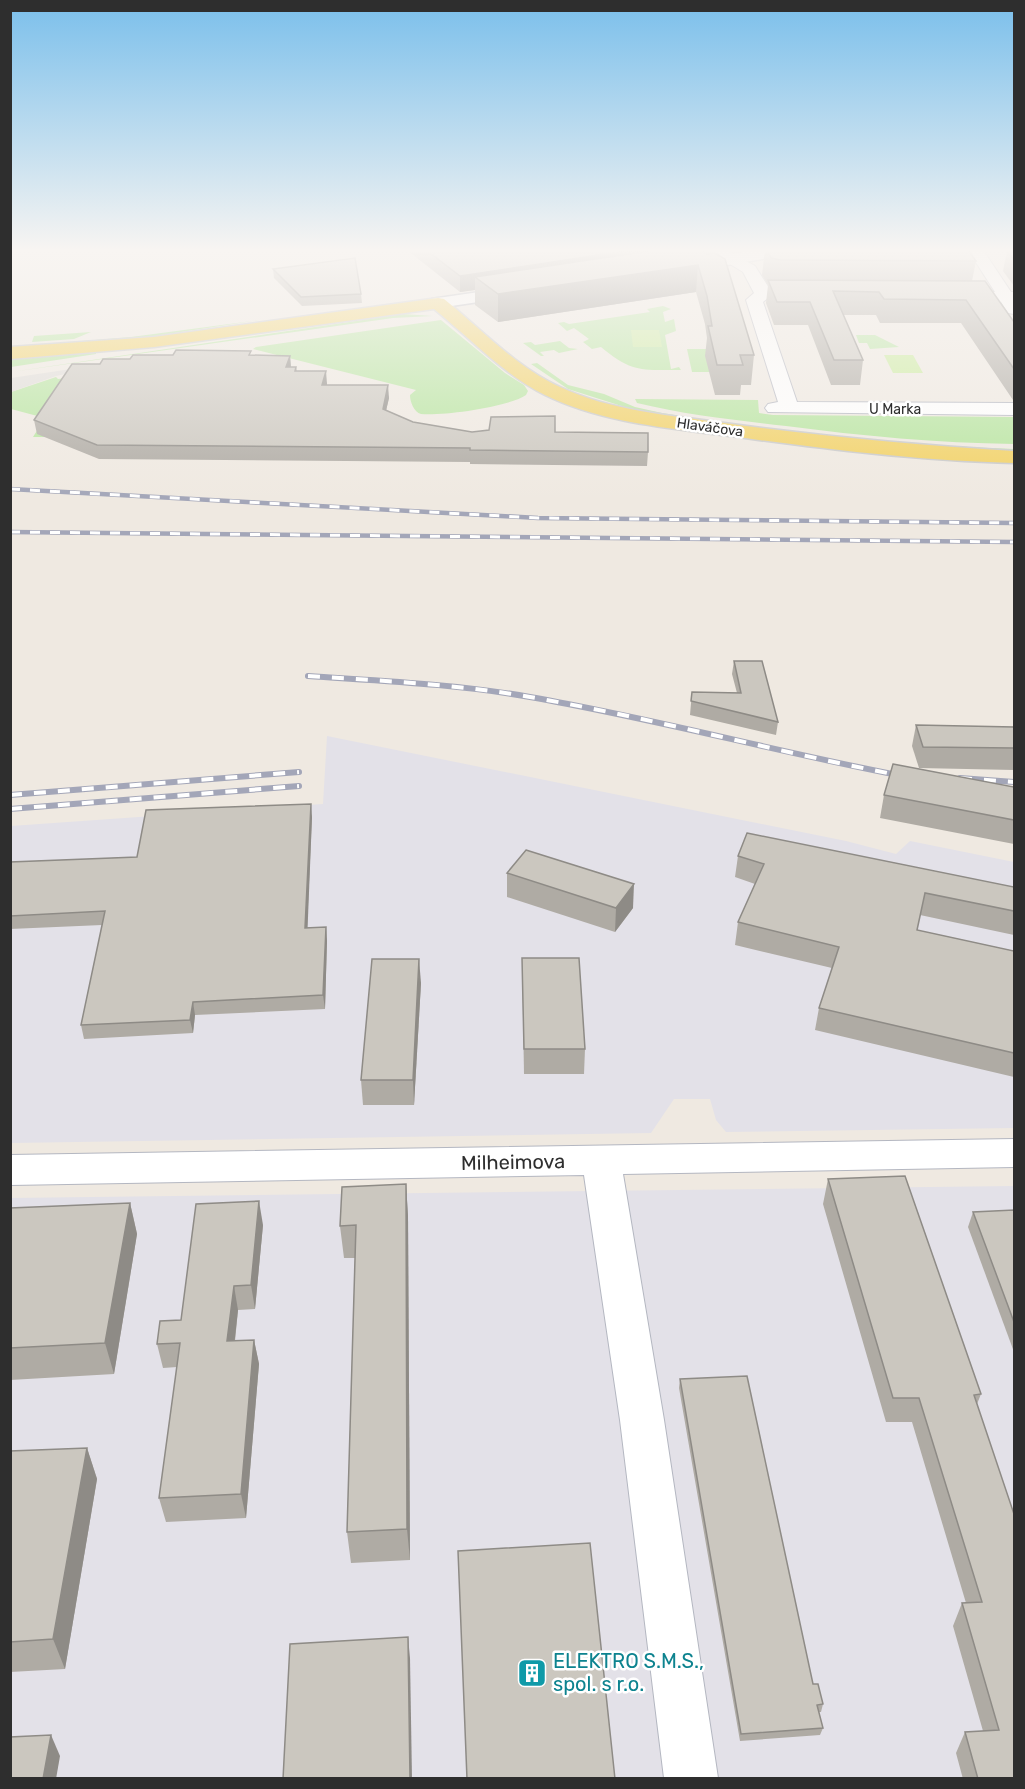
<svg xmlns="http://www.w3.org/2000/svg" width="1025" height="1789" font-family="Rubik,sans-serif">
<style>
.industrial{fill:#e3e1e8}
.green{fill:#b6e59e}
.pitch{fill:#c9ec9a}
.plaza{fill:#dfdcd8}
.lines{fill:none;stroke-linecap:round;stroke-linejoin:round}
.street-casing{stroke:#b4b7c1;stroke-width:2}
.secondary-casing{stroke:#b4b7c1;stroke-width:3}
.primary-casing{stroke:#c9c9c9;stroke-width:3}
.street{fill:#fff;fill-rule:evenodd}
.secondary{fill:#fff;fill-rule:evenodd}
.primary{fill:#f2d163;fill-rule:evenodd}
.rail-far1-casing{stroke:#a3a6b8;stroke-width:4.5}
.rail-casing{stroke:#a3a6b8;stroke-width:6}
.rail-far1{stroke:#fff;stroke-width:3;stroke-dasharray:10;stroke-linecap:butt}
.rail{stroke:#fff;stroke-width:4;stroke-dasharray:12;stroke-linecap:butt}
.wall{fill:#afaba4}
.shaded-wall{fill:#8e8b86}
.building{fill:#cbc7bf;stroke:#8e8b86;stroke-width:1.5}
.labels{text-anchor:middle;stroke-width:5;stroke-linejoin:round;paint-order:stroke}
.far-street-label{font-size:14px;fill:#2e2e2e;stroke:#fff}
.near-street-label{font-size:20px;fill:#2e2e2e;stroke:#fff}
.near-culture-label{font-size:20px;fill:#0d838f;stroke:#fff;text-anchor:start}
</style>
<rect width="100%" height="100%" fill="#efe9e1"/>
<!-- industrial -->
<g class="industrial">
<path d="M327 736 846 841 896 854 910 841 1014 862V1128L726 1132 716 1120 710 1099H674L651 1133 11 1143V826L323 804Z"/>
<path d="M1014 1186V1778H11L10 1198Z"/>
</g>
<!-- green -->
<g class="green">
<path d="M663 306 671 309 663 312 665 322 674 319 676 331 665 335 671 369 679 367 681 370C642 370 632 373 601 347L592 349 583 342 589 339 574 328 567 331 558 323 564 322 569 324 650 312 647 309Z"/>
<path d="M403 314 433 316 393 318 11 372Z"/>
<path d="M260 320 142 338 11 347 131 337Z"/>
<path d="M441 320 505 373 524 385 528 391 526 395C509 407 443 416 421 414 414 412 410 402 410 395L416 390 253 349 256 347Z"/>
<path d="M91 332 74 339 32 342 34 336Z"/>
<path d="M856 335H875L899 347 870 349 867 343H859Z"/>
<path d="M560 341 569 348 578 349 559 353 554 350 540 352 544 356H541L523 343 531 342 535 345Z"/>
<path d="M687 349H712L717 372H692Z"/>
<path d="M96 353V354L11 367V359Z"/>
<path d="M537 363 568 385 604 394 635 407 662 413C779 432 896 445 1014 449V452L946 448 762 430 634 410 568 389 531 364Z"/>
<path d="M56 377 58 379 74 377 49 437H33L45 418 11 409V392Z"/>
<path d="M635 399 758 400 759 413 773 415 1014 417V444C938 443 862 436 786 426 736 420 686 415 637 403Z"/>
</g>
<!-- pitch -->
<g class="pitch">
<path d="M631 330H659L662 347H633Z"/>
<path d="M884 355H913L923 373H893Z"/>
</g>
<!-- plaza -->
<path class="plaza" d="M131 360 56 376 11 392V378Z"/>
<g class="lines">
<!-- street casing -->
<g class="street-casing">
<g id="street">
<path d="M707 250H726L755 266 769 288 810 292 818 297 810 302 768 298 763 302 797 402 1014 403V415L768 412 765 408 768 404 778 402 746 300 754 293 743 272Z"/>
<path d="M968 250H983L1011 292H1014V314L1008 313 1001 302 946 300 944 297 952 292H995Z"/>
<path d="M1014 1139V1167L623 1174 664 1420 718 1778H664L620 1420 584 1175 10 1185V1155Z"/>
</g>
</g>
<!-- secondary casing -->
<g class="secondary-casing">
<g id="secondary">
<path d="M755 250H793L785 255 681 273 673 268 681 263Z"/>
<path d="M520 286 526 287 528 291 526 295 438 308 432 307 429 303 432 299 438 298Z"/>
</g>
</g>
<!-- primary casing -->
<g class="primary-casing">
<path id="primary" d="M438 298 444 299C481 329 516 367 560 387 611 411 669 415 724 423 820 436 917 445 1014 451V463C920 461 824 449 730 436 669 428 602 423 545 395 503 374 470 338 434 309L154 347 10 359V347L154 337Z"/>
</g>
<!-- street -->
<use href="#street" class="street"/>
<!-- secondary -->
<use href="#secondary" class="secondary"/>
<!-- primary -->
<use href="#primary" class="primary"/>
<!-- rail-far1 casing -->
<g class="rail-far1-casing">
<g id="rail-far1">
<path d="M10 489 538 518 1014 523"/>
<path d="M10 532 1014 542"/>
</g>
</g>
<!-- rail casing -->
<g class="rail-casing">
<g id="rail">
<path d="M308 676C382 681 457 684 530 697 657 719 781 753 908 777"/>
<path d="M960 778 1014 782"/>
<path d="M10 795 299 772"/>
<path d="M10 809 299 786"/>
</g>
</g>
<!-- rail-far1 -->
<use href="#rail-far1" class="rail-far1"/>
<!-- rail -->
<use href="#rail" class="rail"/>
</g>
<!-- wall -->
<g class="wall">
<path d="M407 250H700L754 355 751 385H741L740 395H715L705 356 707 338 705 324 696 292 498 322 475 305V290L460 292Z"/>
<path d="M765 250H968L976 261 972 281 1014 322V400H1013L961 323H880L876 315H843L863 360 860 385H831L808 325H774L766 303 768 285 762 275Z"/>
<path d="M1007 251H1014V286L1003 271Z"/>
<path d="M273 269 361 294 362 303 302 306 274 278Z"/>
<path d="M252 355 290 356 291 367H296L297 371 327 384V385L389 398 386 411 413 422 472 432H555L648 452 647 466 470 464V462L99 459 37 434 34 420 100 364 130 359Z"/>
<path d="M734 661 778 722 776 735 690 715 692 692 737 693 732 674Z"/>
<path d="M916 725 1014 727V770L919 768 912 746Z"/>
<path d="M1014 787V844L880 818 884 795Z"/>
<path d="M312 817 307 928 326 927 327 941 325 1009 195 1015 193 1033 84 1039 81 1025 102 925 10 929V862L137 857Z"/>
<path d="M738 856 1014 887V935L920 915 917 930 1014 951V1077L815 1030 819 1008 832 968 735 945 738 922 755 884 735 877Z"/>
<path d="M507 873 633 908 615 932 507 897Z"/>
<path d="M522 958 585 1049 584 1074H524Z"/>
<path d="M421 983 414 1105H363L361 1080Z"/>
<path d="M828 1179 981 1394 977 1404 1014 1779H963L956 1753 965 1732 983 1731 953 1626 962 1603H966L912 1422H886L823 1204Z"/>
<path d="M406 1184 408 1216 410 1560 351 1563 347 1532 355 1258H344L340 1226Z"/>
<path d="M130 1203 137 1234 114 1374 10 1380V1208Z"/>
<path d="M1014 1210V1352L968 1227 973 1212Z"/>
<path d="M263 1225 255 1309 238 1310 235 1341 254 1340 259 1364 246 1518 166 1522 159 1498 177 1367 163 1368 157 1344 181 1320Z"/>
<path d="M680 1379 813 1684 823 1704 821 1712H819L823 1728 820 1735 740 1741 679 1388Z"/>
<path d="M87 1448 97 1479 65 1669 10 1672V1451Z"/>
</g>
<!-- shaded-wall -->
<g class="shaded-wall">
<path d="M631 250H668L475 277V290L460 292V276Z"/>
<path d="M698 265 696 292 498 322V294Z"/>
<path d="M290 356 291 368 286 367Z"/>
<path d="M326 371 327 384 323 398 322 385Z"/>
<path d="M388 385 389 398 383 423V409Z"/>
<path d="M311 804 312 817 307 942 305 928Z"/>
<path d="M634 884 633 908 615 932 616 908Z"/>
<path d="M326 927 327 941 325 1009 323 995Z"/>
<path d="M419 959 421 983 414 1105 413 1080Z"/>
<path d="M193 1002 195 1015 193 1033 190 1020Z"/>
<path d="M406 1184 408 1216 410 1560 407 1529Z"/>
<path d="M259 1201 263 1225 255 1309 251 1285Z"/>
<path d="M130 1203 137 1234 114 1374 105 1343Z"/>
<path d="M234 1286 238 1310 232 1365 227 1341Z"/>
<path d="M254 1340 259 1364 246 1518 241 1494Z"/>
<path d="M87 1448 97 1479 65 1669 53 1639Z"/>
<path d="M408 1637 410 1658 412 1779H410Z"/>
<path d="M51 1735 60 1756 56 1779H43Z"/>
</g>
<!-- building -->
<g class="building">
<path d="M426 250H631L460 276Z"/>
<path d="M656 250H700L707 254 715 253 725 259 754 355H740L743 365H717L708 326H712L707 296 698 265 498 294 475 277Z"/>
<path d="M767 250H968L976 261 780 260 771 258Z"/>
<path d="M1007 251H1014V260Z"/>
<path d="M355 258 361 294 301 297 273 269Z"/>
<path d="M768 280 985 281 1014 322V369L966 300 884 299 879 292 833 291 863 360H834L810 302H777Z"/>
<path d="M176 350 251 351 249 355 290 356 286 367H296L295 371H326L322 385H388L383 409 413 422 472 432 489 430 491 417 555 416V432L648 433V452L470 450V448L97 445 34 420 72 364H100L103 359H130L133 355H173Z"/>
<path d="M734 661H762L778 722 691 701 692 692 741 693Z"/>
<path d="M916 725 1014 727V748L923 747Z"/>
<path d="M893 764 1014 787V820L884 795Z"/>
<path d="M311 804 305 928 326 927 323 995 193 1002 190 1020 81 1025 105 911 10 916V862L137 857 146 810Z"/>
<path d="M747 833 1014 887V911L925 893 917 930 1014 951V1053L819 1008 839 947 738 922 764 864 738 856Z"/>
<path d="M526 850 634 884 616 908 507 873Z"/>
<path d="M522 958H579L585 1049H524Z"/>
<path d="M372 959H419L413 1080H361Z"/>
<path d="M905 1176 981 1394 974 1395 1014 1514V1779H978L965 1732 999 1730 962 1603 982 1602 919 1398H893L828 1179Z"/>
<path d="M406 1184 407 1529 347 1532 356 1225 340 1226 342 1187Z"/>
<path d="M259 1201 251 1285 234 1286 227 1341 254 1340 241 1494 159 1498 180 1343 157 1344 160 1321 181 1320 196 1204Z"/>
<path d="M130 1203 105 1343 10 1348V1208Z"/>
<path d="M1014 1210V1322L973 1212Z"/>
<path d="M747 1376 813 1684H818L823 1704 817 1705 823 1728 741 1734 680 1379Z"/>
<path d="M87 1448 53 1639 10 1642V1451Z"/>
<path d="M590 1543 615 1779H467L458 1551Z"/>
<path d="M408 1637 410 1779H283L290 1644Z"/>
<path d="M51 1735 43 1779H10V1737Z"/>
</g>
<!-- sky -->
<linearGradient id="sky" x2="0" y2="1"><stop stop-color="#7abfeb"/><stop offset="0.5" stop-color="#f8f5f2"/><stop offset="1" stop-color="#f8f5f2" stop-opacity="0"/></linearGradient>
<rect width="1025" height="501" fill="url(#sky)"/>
<!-- icons -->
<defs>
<g id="building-square" transform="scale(1.5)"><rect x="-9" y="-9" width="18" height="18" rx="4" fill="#0f9aa8" stroke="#fff"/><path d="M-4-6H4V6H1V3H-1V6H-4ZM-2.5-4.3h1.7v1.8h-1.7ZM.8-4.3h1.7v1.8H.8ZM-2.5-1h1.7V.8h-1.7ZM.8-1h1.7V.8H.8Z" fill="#fff"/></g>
</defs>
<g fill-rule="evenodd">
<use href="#building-square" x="532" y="1673"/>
</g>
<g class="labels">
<!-- far-street labels -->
<g class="far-street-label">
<text x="895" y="414">U Marka</text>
<text transform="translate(710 427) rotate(8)" y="5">Hlaváčova</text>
</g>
<!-- near-street labels -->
<g class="near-street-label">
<text transform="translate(513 1162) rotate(-1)" y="7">Milheimova</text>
</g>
<!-- near-culture labels -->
<g class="near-culture-label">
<text x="553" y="1668">ELEKTRO S.M.S.,<tspan x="553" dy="23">spol. s r.o.</tspan></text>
</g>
</g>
<!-- border -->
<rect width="1025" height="1789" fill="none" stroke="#2e2e2e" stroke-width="24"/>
</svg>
